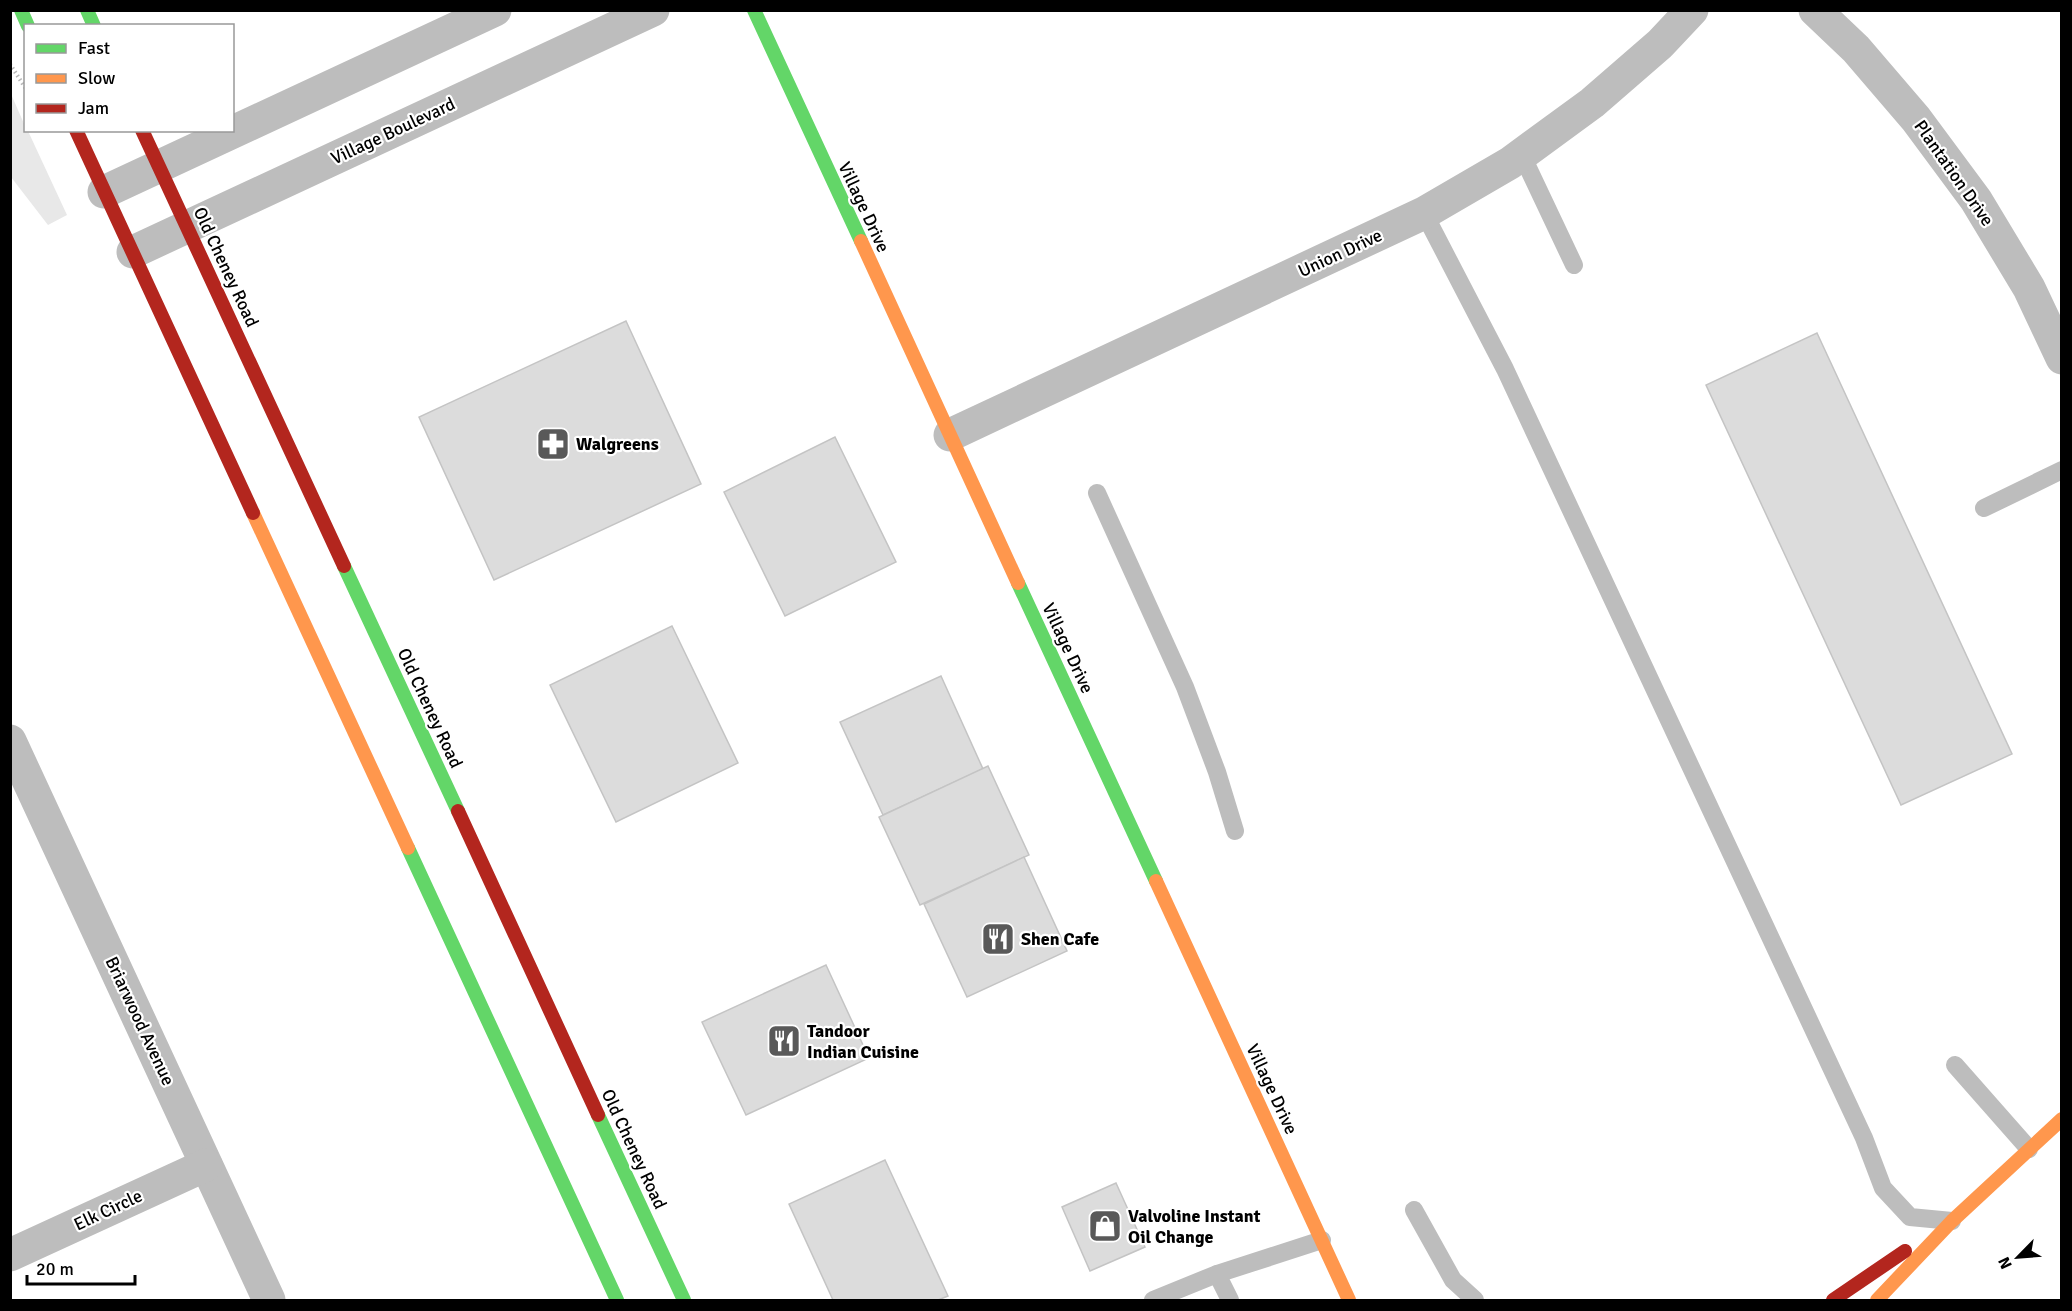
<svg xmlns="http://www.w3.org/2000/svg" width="2072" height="1311" font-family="Signika,sans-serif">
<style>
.green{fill:#e8e8e8}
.building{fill:#dcdcdc;stroke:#c4c4c4;stroke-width:1.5}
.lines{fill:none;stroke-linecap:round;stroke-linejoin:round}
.path{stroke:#b8b8b8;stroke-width:4;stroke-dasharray:1.5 3;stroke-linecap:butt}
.lane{stroke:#bdbdbd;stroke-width:18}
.street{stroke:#bdbdbd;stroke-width:33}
.fast{stroke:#63d668;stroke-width:14}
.slow{stroke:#ff974d;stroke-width:14}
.jam{stroke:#b3261e;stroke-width:14}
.labels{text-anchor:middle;stroke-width:4.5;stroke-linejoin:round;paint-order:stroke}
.street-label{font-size:18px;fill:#000;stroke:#fff}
.poi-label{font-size:18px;font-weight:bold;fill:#000;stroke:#fff;text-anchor:start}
</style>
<rect width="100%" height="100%" fill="#fff"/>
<!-- green -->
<path class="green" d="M11 94 25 126 26 130 28 131 67 215 48 225 11 177Z"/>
<!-- building -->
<g class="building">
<path d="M626 321 701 484 494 580 419 417Z"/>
<path d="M1817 333 2012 754 1901 805 1706 385Z"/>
<path d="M835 437 896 562 785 616 724 492Z"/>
<path d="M672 626 738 763 616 822 550 685Z"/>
<path d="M941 676 983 769 883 815 840 722Z"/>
<path d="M988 766 1029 855 920 905 879 817Z"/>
<path d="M1024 857 1067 951 967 997 924 904Z"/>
<path d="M826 965 869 1058 746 1115 702 1022Z"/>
<path d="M885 1160 948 1296 938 1300H833L789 1204Z"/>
<path d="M1116 1183 1145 1247 1090 1271 1062 1207Z"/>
</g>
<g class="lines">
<!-- path -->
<path class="path" d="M10 64 26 89"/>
<!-- lane -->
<g class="lane">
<path d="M1522 155 1574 265"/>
<path d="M1424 213 1505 369 1864 1138 1883 1188 1910 1217 1952 1221"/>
<path d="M1097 493 1185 687 1217 772 1235 831"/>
<path d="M1984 508 2062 470"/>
<path d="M1955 1065 2029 1149"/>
<path d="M1414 1210 1453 1280 1475 1300"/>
<path d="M1153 1300 1217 1274"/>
<path d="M1230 1300 1217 1274 1322 1240"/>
</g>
<!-- street -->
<g class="street">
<path d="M1815 10 1856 49 1916 119 1976 200 2029 288 2062 358"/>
<path d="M104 192 495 10"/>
<path d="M133 252 653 10"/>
<path d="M950 435 1424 213 1510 163 1592 103 1660 44 1692 10"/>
<path d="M10 741 269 1300"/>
<path d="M10 1255 206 1165"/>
</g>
<!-- fast -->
<g class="fast">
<path d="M21 10 28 26"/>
<path d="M87 10 94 26"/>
<path d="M754 10 861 241"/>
<path d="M344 566 458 811"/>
<path d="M1018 583 1156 881"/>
<path d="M408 848 617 1300"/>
<path d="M598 1115 684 1300"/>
</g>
<!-- slow -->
<g class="slow">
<path d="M861 241 1018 583"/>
<path d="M253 513 408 848"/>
<path d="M1156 881 1349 1300"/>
<path d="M1877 1300 1952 1221 2062 1119"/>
</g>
<!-- jam -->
<g class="jam">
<path d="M76 130 253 513"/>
<path d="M142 130 344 566"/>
<path d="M458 811 598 1115"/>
<path d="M1833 1300 1905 1251"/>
</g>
</g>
<!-- icons -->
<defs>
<g id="pharmacy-square" transform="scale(1.725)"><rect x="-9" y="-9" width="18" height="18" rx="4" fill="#595959" stroke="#fff"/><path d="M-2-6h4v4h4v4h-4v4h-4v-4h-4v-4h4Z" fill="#fff"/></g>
<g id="restaurant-square" transform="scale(1.725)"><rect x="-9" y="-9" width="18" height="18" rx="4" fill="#595959" stroke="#fff"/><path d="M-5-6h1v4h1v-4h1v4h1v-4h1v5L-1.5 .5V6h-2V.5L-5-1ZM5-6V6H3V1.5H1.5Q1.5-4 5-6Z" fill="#fff"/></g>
<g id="shop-square" transform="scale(1.725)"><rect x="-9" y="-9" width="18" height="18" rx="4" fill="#595959" stroke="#fff"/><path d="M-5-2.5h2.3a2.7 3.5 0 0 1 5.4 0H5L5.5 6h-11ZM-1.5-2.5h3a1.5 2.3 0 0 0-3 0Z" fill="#fff"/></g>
</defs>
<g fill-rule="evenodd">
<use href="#pharmacy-square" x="553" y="444"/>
<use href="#restaurant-square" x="998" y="939"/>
<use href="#restaurant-square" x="784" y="1041"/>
<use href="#shop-square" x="1105" y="1226"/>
</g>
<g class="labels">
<!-- street labels -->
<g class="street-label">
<text transform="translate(393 131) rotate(-25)" y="6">Village Boulevard</text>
<text transform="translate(1954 173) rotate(55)" y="6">Plantation Drive</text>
<text transform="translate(864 207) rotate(65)" y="6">Village Drive</text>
<text transform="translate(1340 253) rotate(-25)" y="6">Union Drive</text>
<text transform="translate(226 267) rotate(65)" y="6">Old Cheney Road</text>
<text transform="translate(1068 648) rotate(65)" y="6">Village Drive</text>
<text transform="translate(430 708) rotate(65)" y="6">Old Cheney Road</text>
<text transform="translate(140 1021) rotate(65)" y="6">Briarwood Avenue</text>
<text transform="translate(1272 1089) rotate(65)" y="6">Village Drive</text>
<text transform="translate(634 1149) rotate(65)" y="6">Old Cheney Road</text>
<text transform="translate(108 1210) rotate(-25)" y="6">Elk Circle</text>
</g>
<!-- poi labels -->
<g class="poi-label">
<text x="576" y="450">Walgreens</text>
<text x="1021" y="945">Shen Cafe</text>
<text x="807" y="1037">Tandoor<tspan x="807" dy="21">Indian Cuisine</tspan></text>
<text x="1128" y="1222">Valvoline Instant<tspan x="1128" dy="21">Oil Change</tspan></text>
</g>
</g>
<!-- border -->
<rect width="2072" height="1311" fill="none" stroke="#000000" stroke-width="24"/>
<!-- legend -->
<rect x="24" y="24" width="210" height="108" fill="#ffffff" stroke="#999999" stroke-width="1.5"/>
<rect x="36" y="44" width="30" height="9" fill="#63d668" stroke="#999999" stroke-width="1.5"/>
<text x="78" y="54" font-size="18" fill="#000000">Fast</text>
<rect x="36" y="74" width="30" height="9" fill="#ff974d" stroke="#999999" stroke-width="1.5"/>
<text x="78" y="84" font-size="18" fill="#000000">Slow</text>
<rect x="36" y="104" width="30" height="9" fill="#b3261e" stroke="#999999" stroke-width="1.5"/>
<text x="78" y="114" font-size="18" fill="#000000">Jam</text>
<!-- north arrow -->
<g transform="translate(2018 1257) rotate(245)" stroke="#ffffff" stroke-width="4.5" paint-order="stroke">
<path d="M0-4.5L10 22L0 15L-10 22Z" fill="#000000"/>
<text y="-9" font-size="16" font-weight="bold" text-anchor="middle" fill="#000000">N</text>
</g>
<!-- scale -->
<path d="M27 1275v9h108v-9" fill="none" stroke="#000000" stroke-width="3"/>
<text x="36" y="1275" font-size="18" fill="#000000" stroke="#ffffff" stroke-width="4.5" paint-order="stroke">20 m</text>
</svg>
